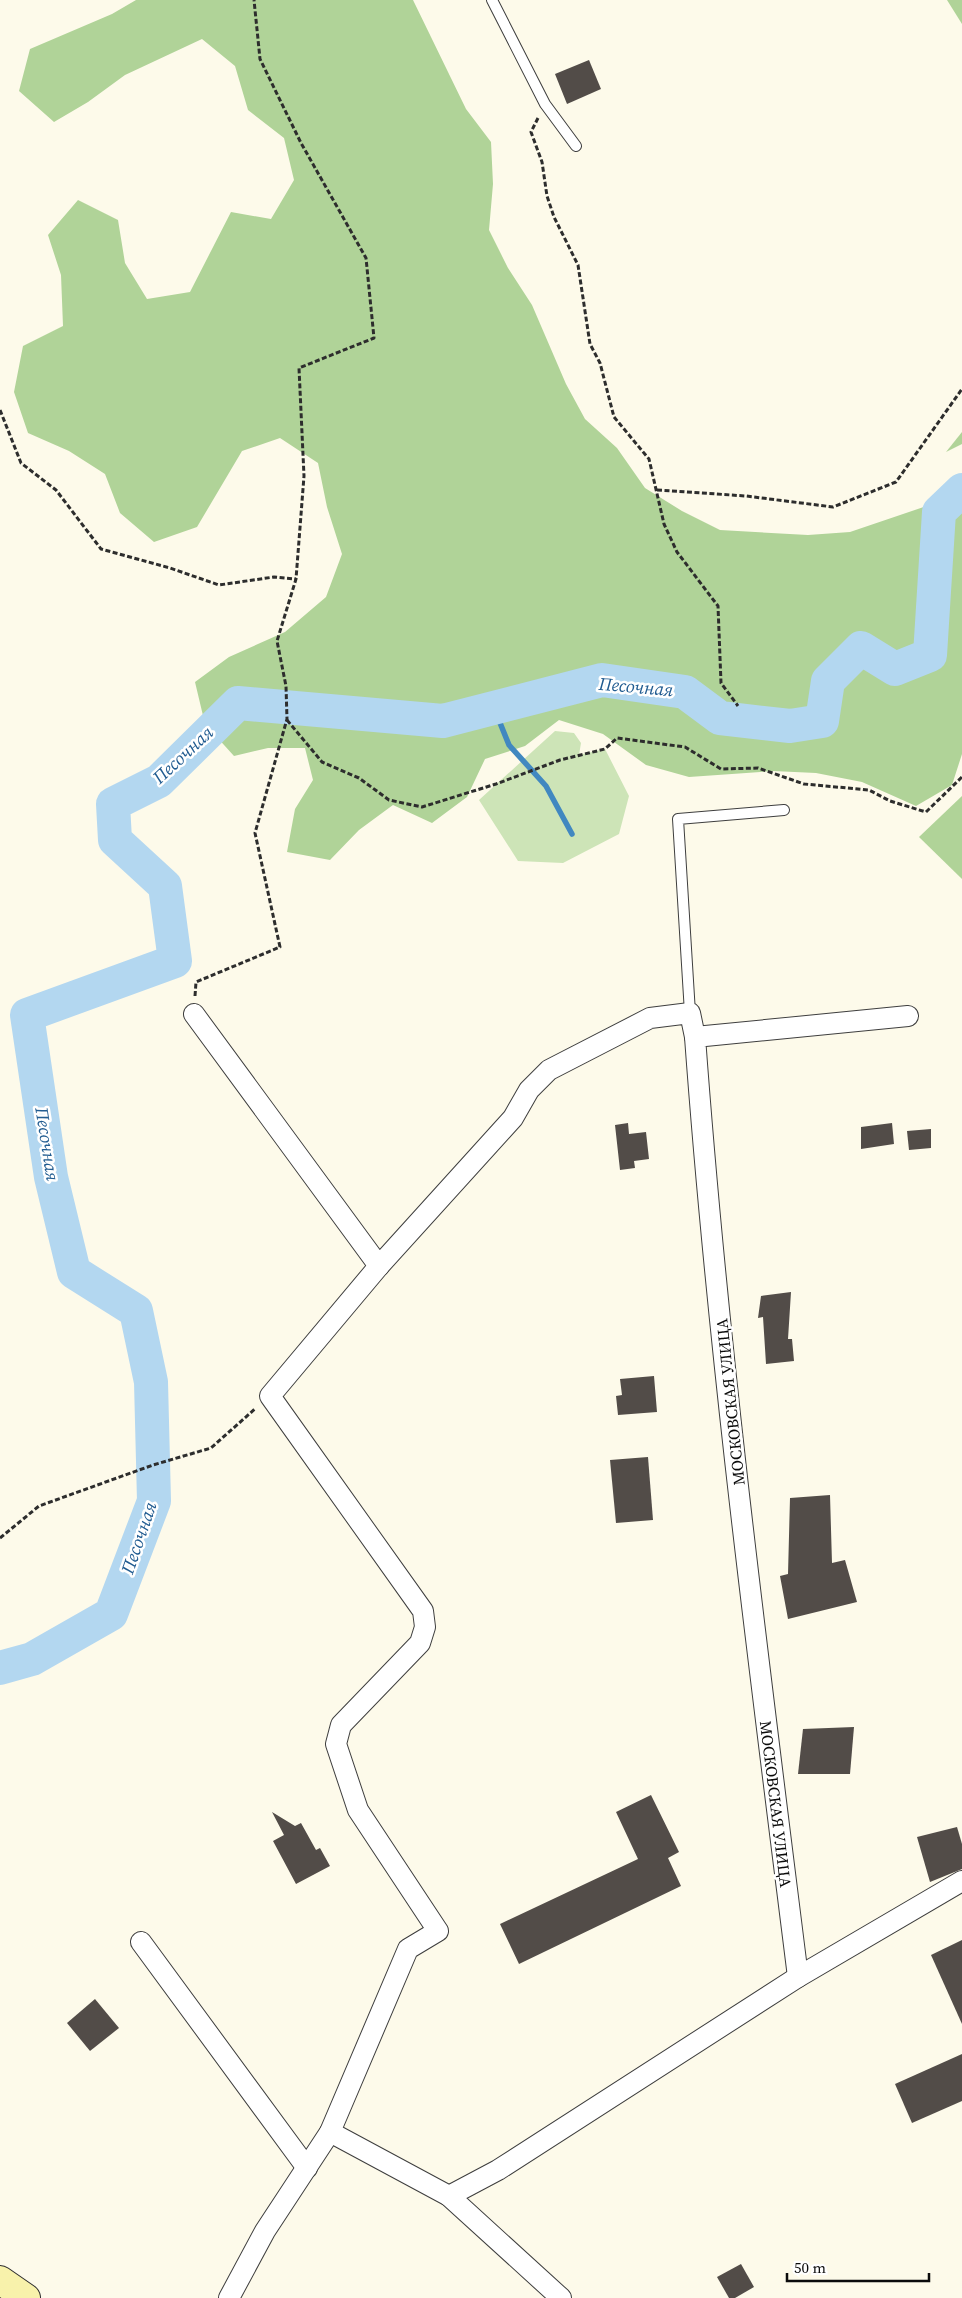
<svg xmlns="http://www.w3.org/2000/svg" width="962" height="2298" font-family="'Source Serif 4',serif">
<style>
.green{fill:#cde4b7}
.forest{fill:#b0d398}
.lines{fill:none;stroke-linecap:round;stroke-linejoin:round}
.stream{stroke:#4188c0;stroke-width:5.5}
.river{stroke:#b3d7f0;stroke-width:34}
.building{fill:#524c48}
.lane-casing{stroke:#3e3e3e;stroke-width:12}
.street-casing{stroke:#3e3e3e;stroke-width:22}
.secondary-casing{stroke:#2d2d2d;stroke-width:30}
.path{stroke:#2d2d2d;stroke-width:3;stroke-dasharray:5 2.5;stroke-linecap:butt}
.lane{stroke:#fff;stroke-width:10}
.street{stroke:#fff;stroke-width:20}
.secondary{stroke:#f8f2ab;stroke-width:28}
.labels{text-anchor:middle;stroke-width:5;stroke-linejoin:round;paint-order:stroke}
.street-label{font-size:16px;fill:#0b0b0b;stroke:#fff}
.water-label{font-size:18px;font-style:italic;fill:#205b90;stroke:#fff}
</style>
<rect width="100%" height="100%" fill="#fdfaea"/>
<!-- green -->
<path class="green" d="M555 731 574 733 581 743 579 755 605 749 629 796 619 834 563 863 518 861 479 800Z"/>
<!-- forest -->
<g class="forest">
<path d="M136 0H413L466 109 491 142 493 184 489 230 508 268 532 305 566 384 585 419 617 448 645 488 682 511 720 530 808 535 850 532 962 494V754L952 785 916 806 862 782 816 773 773 771 689 777 646 765 603 734 559 720 525 746 485 759 467 797 432 823 393 805 359 830 330 860 287 852 295 809 313 780 305 748H268L234 756 205 724 195 682 229 657 285 632 326 597 342 554 327 507 318 463 280 438 242 451 197 527 154 542 120 513 105 474 69 451 28 433 14 392 23 346 63 326 61 275 48 235 78 200 118 220 125 263 147 299 190 292 231 212 271 219 294 180 284 138 248 110 235 66 202 39 125 75 88 102 54 122 19 91 30 49 112 14Z"/>
<path d="M947 0H962V24Z"/>
<path d="M962 432V444L946 452Z"/>
<path d="M962 796V879L919 837Z"/>
</g>
<g class="lines">
<!-- stream -->
<path class="stream" d="M494 708 509 745 546 786 572 834"/>
<!-- river -->
<path class="river" d="M0 1668 32 1659 111 1614 154 1501 151 1382 136 1311 74 1272 51 1177 27 1015 175 961 165 886 115 840 113 804 159 781 238 703 443 721 602 680 685 692 720 718 790 726 822 721 828 681 861 648 895 669 930 655 939 512 962 490"/>
</g>
<!-- building -->
<g class="building">
<path d="M589 60 601 89 567 104 555 74Z"/>
<path d="M628 1123 629 1134 646 1132 649 1159 634 1161 635 1168 620 1170 615 1125Z"/>
<path d="M892 1123 894 1144 861 1149V1127Z"/>
<path d="M931 1129V1148L909 1150 907 1131Z"/>
<path d="M791 1292 788 1339H792L794 1361 766 1364 763 1317 758 1318 761 1296Z"/>
<path d="M654 1376 657 1412 618 1415 616 1396 622 1395 620 1379Z"/>
<path d="M648 1457 653 1520 616 1523 610 1460Z"/>
<path d="M830 1495 832 1563 845 1560 857 1602 788 1619 780 1576 788 1574 790 1498Z"/>
<path d="M854 1727 850 1774H798L803 1729Z"/>
<path d="M651 1795 679 1852 668 1858 681 1886 519 1964 500 1924 638 1859 616 1812Z"/>
<path d="M272 1812 295 1826 301 1823 316 1850 320 1848 330 1866 296 1884 273 1841 284 1835Z"/>
<path d="M957 1827 962 1844V1869L930 1882 917 1837Z"/>
<path d="M962 1940V2024L931 1955Z"/>
<path d="M95 1999 119 2028 90 2051 67 2023Z"/>
<path d="M962 2054V2101L912 2123 895 2084Z"/>
<path d="M741 2264 754 2287 735 2298H729L717 2277Z"/>
</g>
<g class="lines">
<!-- lane casing -->
<g class="lane-casing">
<g id="lane">
<path d="M492 0 545 104 576 146"/>
<path d="M690 1013 678 819 784 810"/>
</g>
</g>
<!-- street casing -->
<g class="street-casing">
<g id="street">
<path d="M194 1014 379 1266 513 1118 529 1090 549 1070 650 1018 690 1013 695 1037"/>
<path d="M141 1942 307 2168"/>
<path d="M798 1977C759 1665 718 1352 695 1037L908 1016"/>
<path d="M330 2132 449 2196 561 2298"/>
<path d="M449 2196 498 2170 798 1977 962 1881"/>
<path d="M229 2298 265 2231 330 2132 408 1949 438 1931 358 1810 336 1744 341 1725 420 1643 425 1627 423 1611 270 1396 379 1266"/>
</g>
</g>
<!-- secondary casing -->
<g class="secondary-casing">
<path id="secondary" d="M0 2280 26 2298"/>
</g>
<!-- path -->
<g class="path">
<path d="M538 118 531 132 542 162 547 196 554 217 578 265 590 344 600 363 614 417 649 459 664 524 677 552 718 606 721 683 738 706"/>
<path d="M0 410 21 463 56 490 101 549 170 568 219 585 274 577 296 579"/>
<path d="M657 490 746 496 833 507 896 482 962 389"/>
<path d="M287 720 322 762 359 778 389 800 422 807 496 784 560 760 605 749 617 738 685 747 721 769 758 768 804 784 869 790 890 801 926 812 962 777"/>
<path d="M195 996 196 982 280 947 255 833 287 719 286 686 277 641 296 579 304 476 299 368 374 338 366 258 301 143 260 59 254 0"/>
<path d="M0 1538 39 1506 153 1465 211 1448 256 1408"/>
</g>
<!-- lane -->
<use href="#lane" class="lane"/>
<!-- street -->
<use href="#street" class="street"/>
<!-- secondary -->
<use href="#secondary" class="secondary"/>
</g>
<g class="labels">
<!-- street labels -->
<g class="street-label">
<text transform="translate(730 1402) rotate(-96)" y="6">МОСКОВСКАЯ УЛИЦА</text>
<text transform="translate(776 1804) rotate(83)" y="6">МОСКОВСКАЯ УЛИЦА</text>
</g>
<!-- water labels -->
<g class="water-label">
<text transform="translate(636 687) rotate(5)" y="6">Песочная</text>
<text transform="translate(183 755) rotate(-43)" y="6">Песочная</text>
<text transform="translate(47 1144) rotate(81)" y="6">Песочная</text>
<text transform="translate(139 1538) rotate(-71)" y="6">Песочная</text>
</g>
</g>
<!-- scale -->
<path d="M787 2273v8h142v-8" fill="none" stroke="#0b0b0b" stroke-width="2.5"/>
<text x="794" y="2273" font-size="15" fill="#0b0b0b" stroke="#ffffff" stroke-width="4" paint-order="stroke">50 m</text>
</svg>
